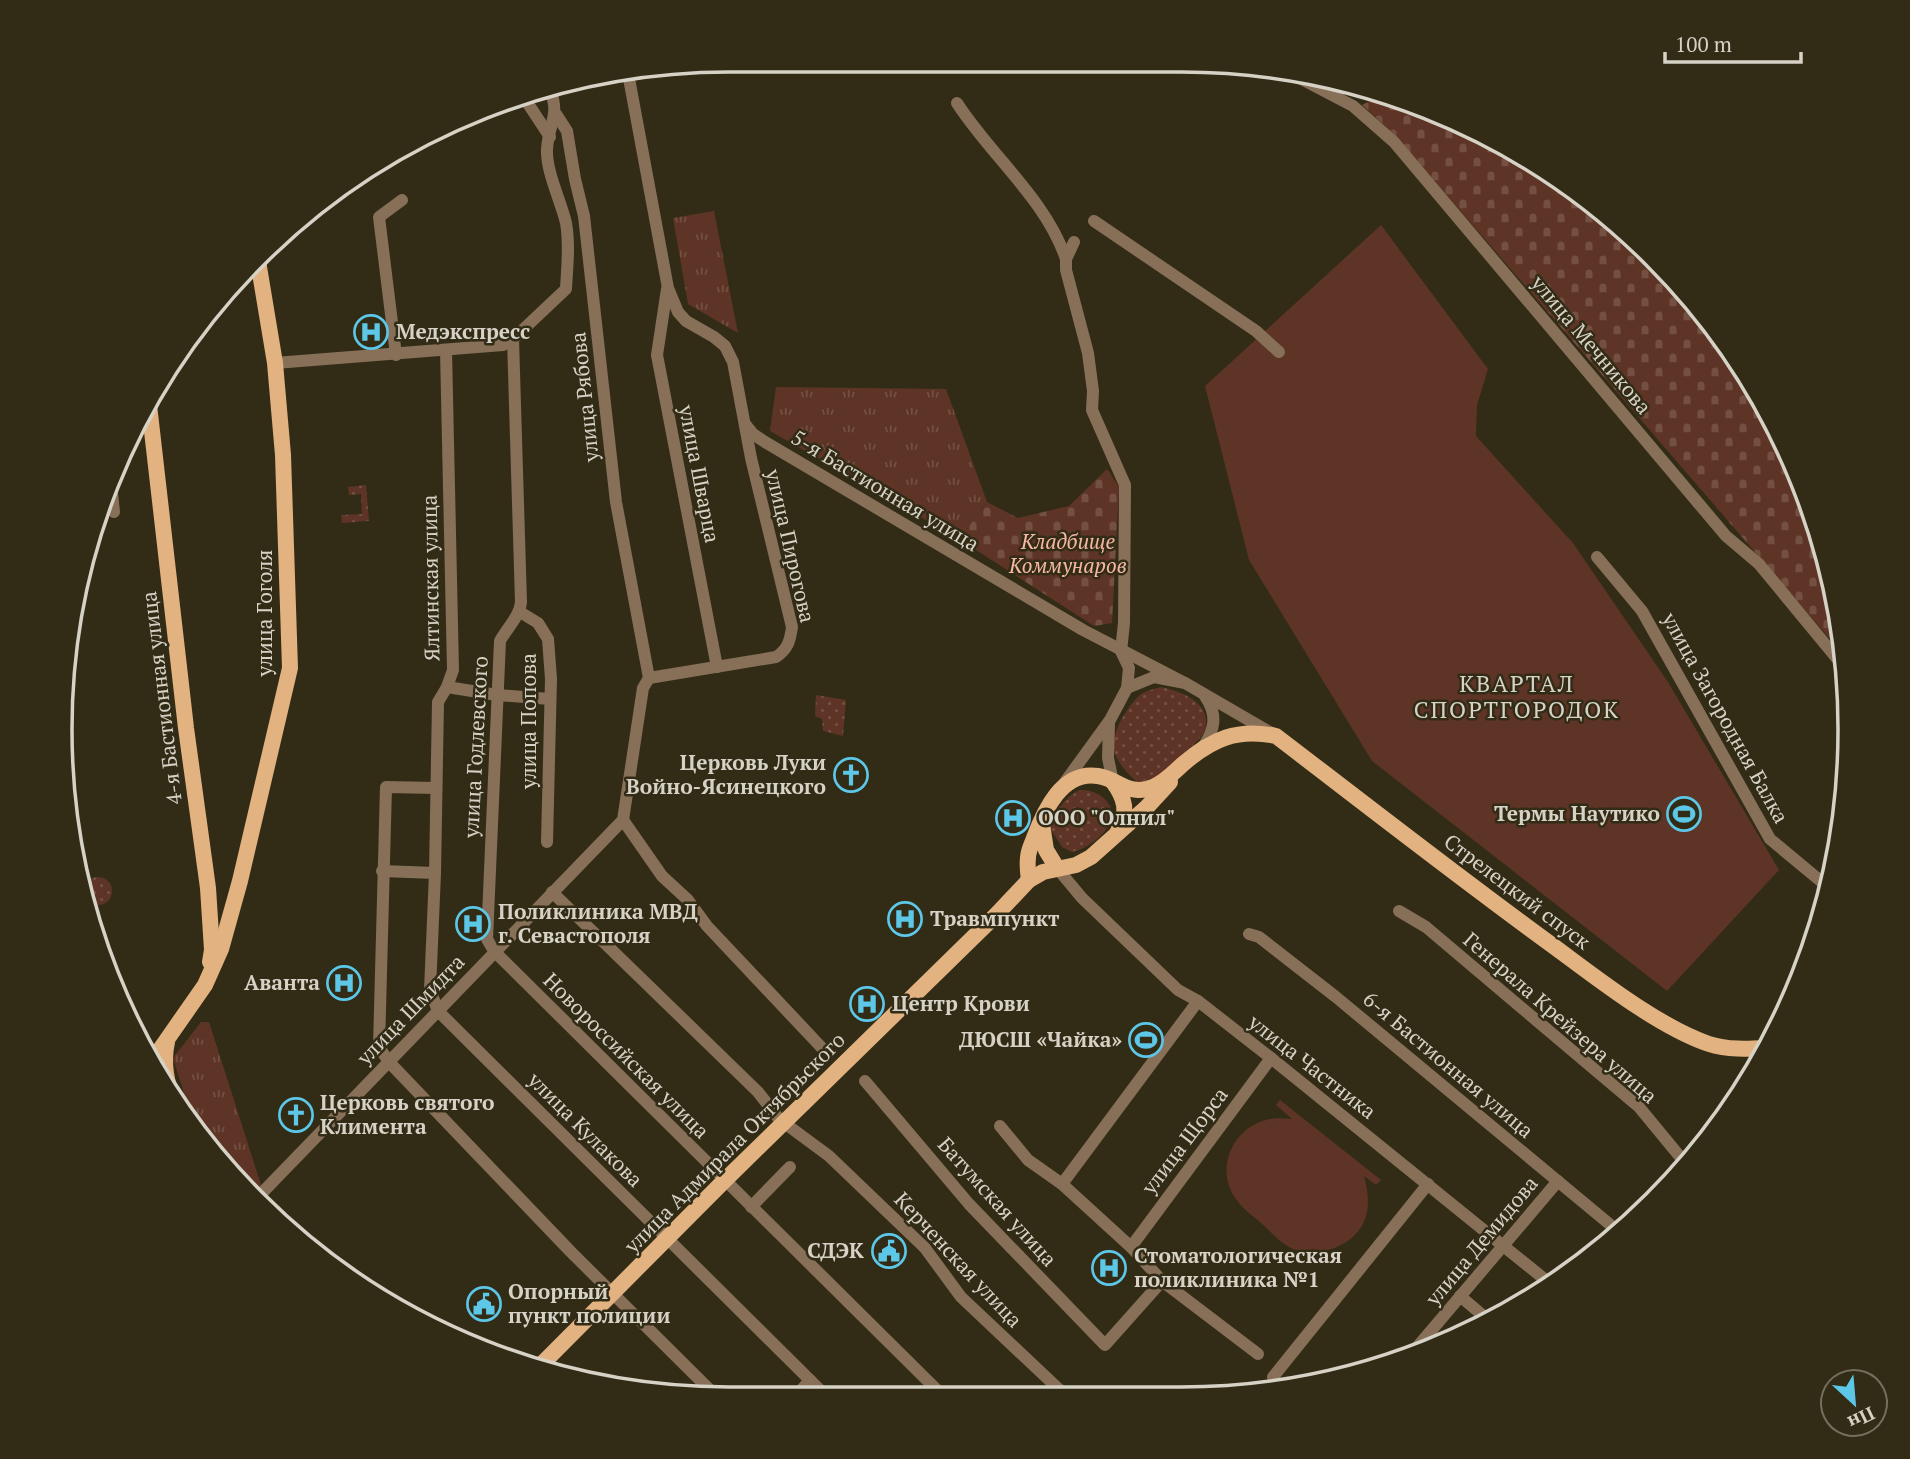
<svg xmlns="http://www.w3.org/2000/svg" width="1910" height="1459" font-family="'PT Serif',serif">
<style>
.grass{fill:url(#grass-dots)}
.cemetery{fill:url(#cemetery-stones)}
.park{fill:url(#park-tufts)}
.pitch{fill:#5d3425}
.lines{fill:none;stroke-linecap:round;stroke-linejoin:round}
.minor{stroke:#876f58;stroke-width:12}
.major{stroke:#e2b280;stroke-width:16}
.labels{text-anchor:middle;stroke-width:5;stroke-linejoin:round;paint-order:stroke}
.poi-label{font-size:21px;font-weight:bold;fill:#d6d2c6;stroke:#322c17;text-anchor:start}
.street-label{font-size:21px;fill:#d6d2c6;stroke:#322c17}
.park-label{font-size:21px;font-style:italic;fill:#f6b8a2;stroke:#322c17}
.neighbourhood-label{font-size:23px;letter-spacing:2px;fill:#d6d2c6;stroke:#322c17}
.rim{fill:none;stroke:#d6d2c6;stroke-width:3.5}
</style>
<defs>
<pattern id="grass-dots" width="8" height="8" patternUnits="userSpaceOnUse" patternTransform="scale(1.75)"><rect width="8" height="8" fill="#5d3425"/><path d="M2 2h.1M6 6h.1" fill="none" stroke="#745043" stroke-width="1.8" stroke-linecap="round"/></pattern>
<pattern id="cemetery-stones" width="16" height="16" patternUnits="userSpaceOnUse" patternTransform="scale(1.75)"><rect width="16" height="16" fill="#5d3425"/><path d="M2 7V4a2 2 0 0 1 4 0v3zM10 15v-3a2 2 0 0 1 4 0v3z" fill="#745043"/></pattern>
<pattern id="park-tufts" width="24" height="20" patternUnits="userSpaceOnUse" patternTransform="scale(1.75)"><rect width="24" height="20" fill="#5d3425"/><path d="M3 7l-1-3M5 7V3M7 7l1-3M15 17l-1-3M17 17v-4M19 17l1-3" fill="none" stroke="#745043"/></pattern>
</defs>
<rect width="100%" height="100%" fill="#322c17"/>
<!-- grass -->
<g class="grass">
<path d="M366 485 369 521 342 523 341 515 362 514 361 494 349 495 348 487Z"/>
<path d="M1161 687C1180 691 1209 701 1206 726 1205 736 1193 745 1186 751 1169 769 1162 778 1137 782 1128 774 1117 763 1114 750 1111 732 1127 707 1140 695 1145 691 1154 689 1161 687Z"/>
<path d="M816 695 846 700 843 736 823 731 822 719 815 716Z"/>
<path d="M1079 790C1088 790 1093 791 1101 796 1129 817 1095 847 1072 852L1062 847 1050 828C1054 811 1064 799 1079 790Z"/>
<circle cx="98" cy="891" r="14"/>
</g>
<!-- cemetery -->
<g class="cemetery">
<path d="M1382 95 1553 173 1655 256 1737 357 1799 473 1838 598 1843 654 1394 134 1362 105Z"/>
<path d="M1107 469 1119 487 1112 623 1094 626 959 539 987 502 1018 518 1069 506Z"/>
</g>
<!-- park -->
<g class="park">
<path d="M714 211 738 333 688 304 673 218Z"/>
<path d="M776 387 946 389 987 502 959 539 770 431Z"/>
<path d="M201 1022H209L261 1185 258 1191 253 1193 194 1125 173 1058Z"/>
</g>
<!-- pitch -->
<g class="pitch">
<path d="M1381 225 1488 369 1477 405 1476 436 1573 543 1668 682 1779 870 1667 991 1372 761 1249 560 1205 386Z"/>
<path d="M1280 1100 1381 1180 1376 1185 1364 1176C1370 1198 1371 1219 1354 1236 1338 1251 1309 1258 1289 1247 1278 1241 1269 1230 1260 1222 1249 1213 1238 1205 1231 1191 1218 1162 1235 1128 1266 1120 1275 1117 1283 1119 1292 1119L1276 1105Z"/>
</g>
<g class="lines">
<!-- minor -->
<g class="minor">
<path d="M1288 72 1353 106 1394 142 1726 536 1759 564 1844 667"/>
<path d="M628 73 668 288 678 312 686 321 714 337 725 346 733 362 751 458 792 627C790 641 788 649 776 657L649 678"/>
<path d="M523 96 550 137"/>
<path d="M957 103C991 156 1045 198 1066 259"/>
<path d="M556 114 567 131 575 179 584 216 616 502 649 678"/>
<path d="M1094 221 1256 331 1279 352"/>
<path d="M1074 242 1066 259V270L1088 353 1093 391 1092 410 1125 485 1124 623 1121 651"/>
<path d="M667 289 657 355 717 667"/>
<path d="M513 339 521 602C520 616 507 628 500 641L487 939 494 951 941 1394"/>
<path d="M446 350 453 670 447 687 438 702 435 873 430 990 438 1011 824 1394"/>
<path d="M396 355 379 217 402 200"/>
<path d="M275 363 503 345 513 339 566 289C567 268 570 245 566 223 561 201 546 172 547 149 549 120 561 118 549 85"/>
<path d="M745 424 753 434 765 442 1083 630 1185 683"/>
<path d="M111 484 114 512"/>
<path d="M1597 557 1642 611 1770 839 1829 888"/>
<path d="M520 612 538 623 548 639 551 679 547 842"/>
<path d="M1121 651 1129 668 1127 688"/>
<path d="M447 687 497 695 550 699"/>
<path d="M1109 724 1108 758 1113 782"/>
<path d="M1203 747C1215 729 1218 715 1205 696"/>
<path d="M1065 782 1110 720 1127 688 1154 677 1185 683 1273 734"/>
<path d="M436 788 386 787 379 1047 389 1062 571 1252 714 1394"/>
<path d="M623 820 662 876 688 900 707 926 822 1048"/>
<path d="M1057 868 1082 898 1178 990 1198 1001 1271 1058 1553 1286"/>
<path d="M382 871 435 873"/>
<path d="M552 892 758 1092 779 1119 829 1156 925 1248 961 1297 1064 1394"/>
<path d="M1399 911 1426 927 1639 1107 1686 1164"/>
<path d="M1249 934 1259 937 1336 997 1619 1232"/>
<path d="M865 1081 969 1204 1105 1345 1162 1281"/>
<path d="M1000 1126 1028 1160 1062 1184 1131 1247 1162 1281 1258 1354"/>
<path d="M1062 1184 1198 1001"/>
<path d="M257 1198 623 820 643 688 649 678"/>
<path d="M751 1207 790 1167"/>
<path d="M1131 1247 1271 1058"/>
<path d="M1460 1296 1487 1319"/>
<path d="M1408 1358 1558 1181"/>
<path d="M1273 1377 1428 1184"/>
<path d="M798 1394 810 1380"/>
</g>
<!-- major -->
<g class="major">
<path d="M149 405 186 728 208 888 212 950 210 962"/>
<path d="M1113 782C1125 798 1129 813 1118 831"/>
<path d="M1042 824 1046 850 1057 868"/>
<path d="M1029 880C1028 873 1027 865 1028 858 1028 851 1032 844 1034 838 1044 811 1062 770 1098 776 1119 779 1128 797 1153 787 1165 782 1174 772 1183 764 1212 739 1237 728 1276 736 1369 807 1461 879 1556 948 1598 979 1659 1027 1709 1044 1728 1050 1747 1049 1767 1048"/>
<path d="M167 1042C162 1065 167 1082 174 1104"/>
<path d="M152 1061 205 985 221 949 240 881 290 668 283 455 275 363 257 255"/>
<path d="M537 1369 724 1181 996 915 1029 880 1043 872 1076 865 1091 857 1147 807 1170 782"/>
</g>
</g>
<!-- icons -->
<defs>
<g id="hospital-ring" transform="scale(1.75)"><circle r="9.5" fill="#322c17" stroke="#5dc7e8" stroke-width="1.5"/><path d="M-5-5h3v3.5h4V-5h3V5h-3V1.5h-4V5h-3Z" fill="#5dc7e8"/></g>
<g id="church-ring" transform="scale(1.75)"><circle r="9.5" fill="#322c17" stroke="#5dc7e8" stroke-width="1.5"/><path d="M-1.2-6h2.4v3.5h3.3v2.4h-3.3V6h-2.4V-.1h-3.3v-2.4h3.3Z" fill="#5dc7e8"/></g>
<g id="stadium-ring" transform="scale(1.75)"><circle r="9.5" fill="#322c17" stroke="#5dc7e8" stroke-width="1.5"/><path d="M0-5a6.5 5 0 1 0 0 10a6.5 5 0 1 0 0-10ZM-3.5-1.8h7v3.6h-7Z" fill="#5dc7e8"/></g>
<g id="civic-ring" transform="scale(1.75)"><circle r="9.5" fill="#322c17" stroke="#5dc7e8" stroke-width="1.5"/><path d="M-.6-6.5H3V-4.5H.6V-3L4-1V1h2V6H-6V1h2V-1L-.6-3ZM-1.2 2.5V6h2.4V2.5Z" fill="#5dc7e8"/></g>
</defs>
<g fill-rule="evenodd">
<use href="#hospital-ring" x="371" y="332"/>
<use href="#church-ring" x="851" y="775"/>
<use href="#stadium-ring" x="1684" y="814"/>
<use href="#hospital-ring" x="1013" y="818"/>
<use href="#hospital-ring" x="905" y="919"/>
<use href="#hospital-ring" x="473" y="924"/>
<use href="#hospital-ring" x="344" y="983"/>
<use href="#hospital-ring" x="867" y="1004"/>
<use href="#stadium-ring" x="1146" y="1040"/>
<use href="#church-ring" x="296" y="1115"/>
<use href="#civic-ring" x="889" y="1251"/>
<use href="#hospital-ring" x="1109" y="1268"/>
<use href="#civic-ring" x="484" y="1304"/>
</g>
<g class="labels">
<!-- poi labels -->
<g class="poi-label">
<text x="396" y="339">Медэкспресс</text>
<text x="826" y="770" text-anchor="end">Церковь Луки<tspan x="826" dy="24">Войно-Ясинецкого</tspan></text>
<text x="1660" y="821" text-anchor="end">Термы Наутико</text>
<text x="1038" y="825">ООО "Олнил"</text>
<text x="498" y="919">Поликлиника МВД<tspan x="498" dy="24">г. Севастополя</tspan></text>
<text x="930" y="926">Травмпункт</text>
<text x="320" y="990" text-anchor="end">Аванта</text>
<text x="892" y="1011">Центр Крови</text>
<text x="1122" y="1047" text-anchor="end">ДЮСШ «Чайка»</text>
<text x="320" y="1110">Церковь святого<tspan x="320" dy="24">Климента</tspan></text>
<text x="864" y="1258" text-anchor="end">СДЭК</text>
<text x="1134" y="1263">Стоматологическая<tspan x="1134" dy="24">поликлиника №1</tspan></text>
<text x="508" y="1299">Опорный<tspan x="508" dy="24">пункт полиции</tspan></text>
</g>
<!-- street labels -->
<g class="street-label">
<text transform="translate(1591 345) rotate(50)" y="7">улица Мечникова</text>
<text transform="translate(585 397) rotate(-96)" y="7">улица Рябова</text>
<text transform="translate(699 474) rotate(79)" y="7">улица Шварца</text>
<text transform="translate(885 491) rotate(31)" y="7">5-я Бастионная улица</text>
<text transform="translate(790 546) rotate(77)" y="7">улица Пирогова</text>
<text transform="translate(431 578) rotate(-91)" y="7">Ялтинская улица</text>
<text transform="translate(265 613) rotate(-90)" y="7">улица Гоголя</text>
<text transform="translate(162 698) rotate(-97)" y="7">4-я Бастионная улица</text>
<text transform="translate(1725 718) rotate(61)" y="7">улица Загородная Балка</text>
<text transform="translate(529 721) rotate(-90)" y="7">улица Попова</text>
<text transform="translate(476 747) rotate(-87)" y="7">улица Годлевского</text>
<text transform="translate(1517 892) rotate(37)" y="7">Стрелецкий спуск</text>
<text transform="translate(411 1010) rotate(-46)" y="7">улица Шмидта</text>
<text transform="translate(1560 1018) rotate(41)" y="7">Генерала Крейзера улица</text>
<text transform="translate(626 1056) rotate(45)" y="7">Новороссийская улица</text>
<text transform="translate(1448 1065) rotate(40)" y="7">6-я Бастионная улица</text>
<text transform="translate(1312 1067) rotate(38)" y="7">улица Частника</text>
<text transform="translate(585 1130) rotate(45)" y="7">улица Кулакова</text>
<text transform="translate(1185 1141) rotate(-53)" y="7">улица Щорса</text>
<text transform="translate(735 1143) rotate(-45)" y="7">улица Адмирала Октябрьского</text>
<text transform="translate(997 1202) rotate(48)" y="7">Батумская улица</text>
<text transform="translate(1482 1241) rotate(-50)" y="7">улица Демидова</text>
<text transform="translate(958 1260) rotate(47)" y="7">Керченская улица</text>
</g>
<!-- park labels -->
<g class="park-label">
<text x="1068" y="549">Кладбище<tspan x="1068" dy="24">Коммунаров</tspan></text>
</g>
<!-- neighbourhood labels -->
<g class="neighbourhood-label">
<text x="1517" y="692">КВАРТАЛ<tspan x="1517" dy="26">СПОРТГОРОДОК</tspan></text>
</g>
</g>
<!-- crop -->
<path d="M0 0H1910V1459H0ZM729 72H1181A657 657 0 0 1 1838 729V730A657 657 0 0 1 1181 1387H729A657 657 0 0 1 72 730V729A657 657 0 0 1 729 72Z" fill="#322c17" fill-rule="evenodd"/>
<path class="rim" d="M729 72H1181A657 657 0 0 1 1838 729V730A657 657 0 0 1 1181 1387H729A657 657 0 0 1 72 730V729A657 657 0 0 1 729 72Z"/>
<!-- north arrow -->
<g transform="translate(1854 1403) rotate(154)"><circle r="33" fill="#322c17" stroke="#746e5d" stroke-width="2"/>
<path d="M0-5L12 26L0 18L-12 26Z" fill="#5dc7e8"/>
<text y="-10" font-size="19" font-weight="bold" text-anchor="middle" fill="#d6d2c6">Пн</text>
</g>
<!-- scale -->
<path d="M1665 52v10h136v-10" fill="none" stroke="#d6d2c6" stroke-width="3.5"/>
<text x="1675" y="52" font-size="21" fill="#d6d2c6" stroke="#322c17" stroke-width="5" paint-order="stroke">100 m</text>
</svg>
